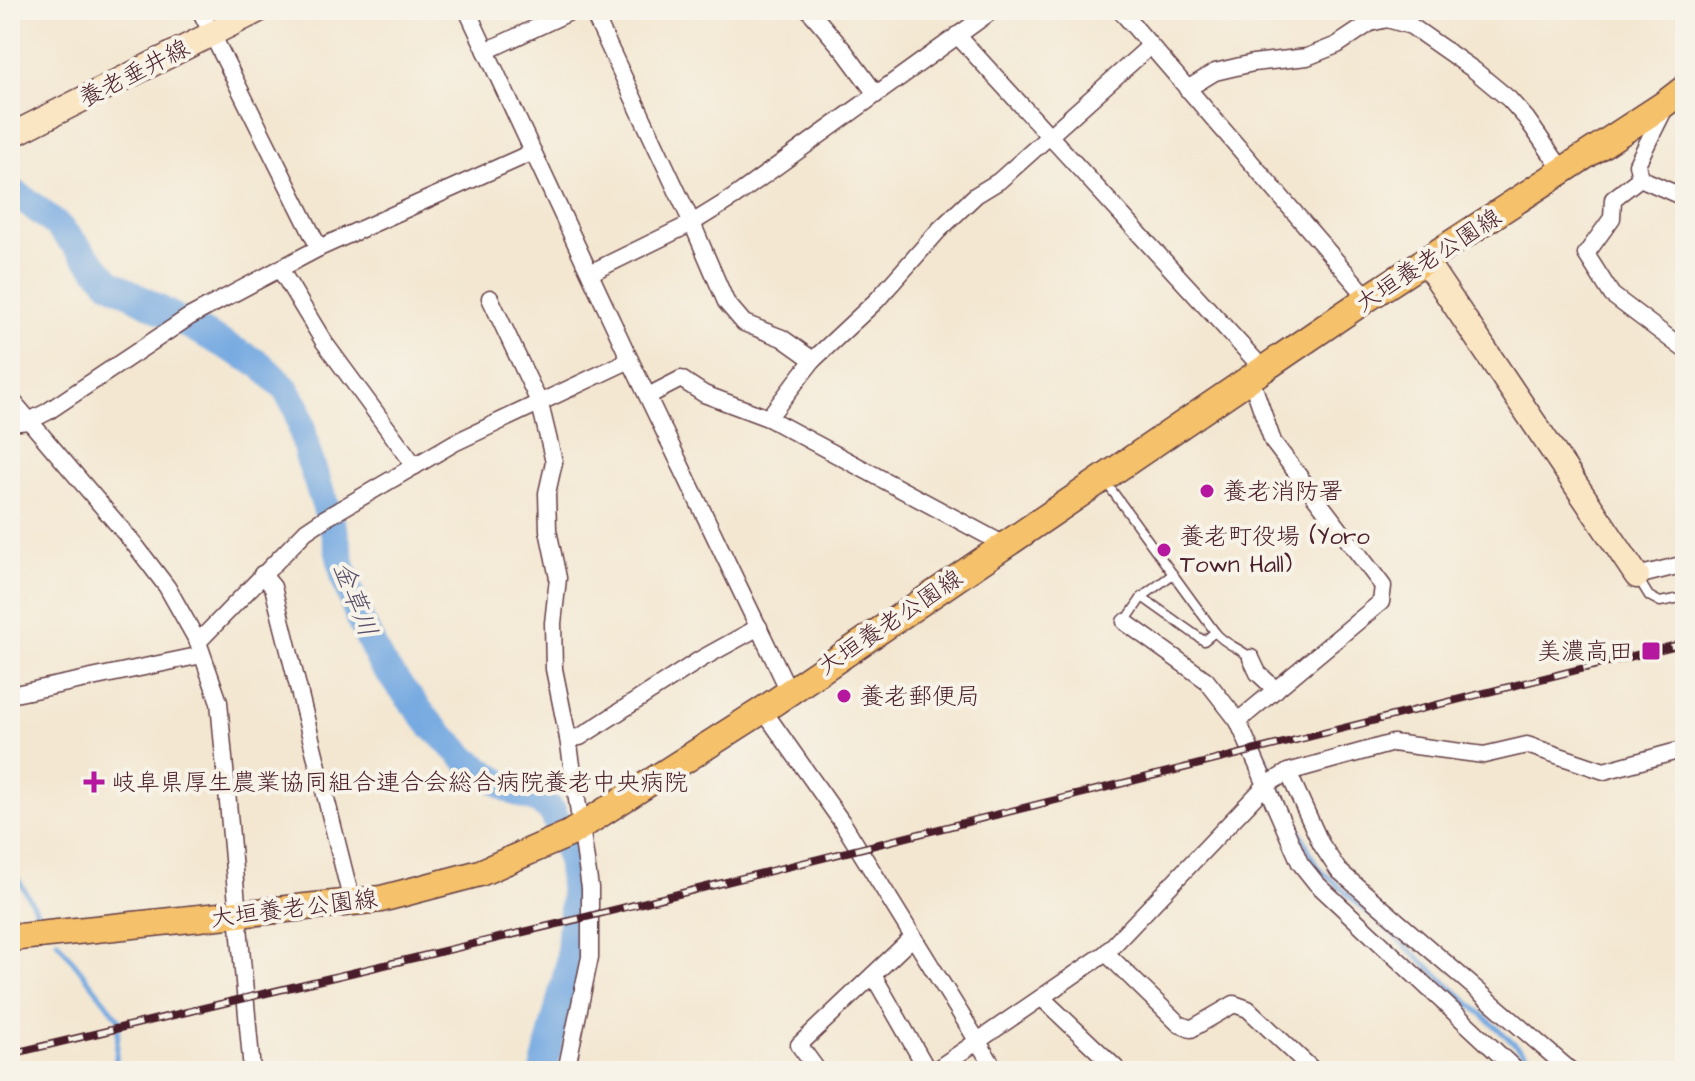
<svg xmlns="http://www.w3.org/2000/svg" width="1695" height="1081" font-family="'Architects Daughter','Klee One',sans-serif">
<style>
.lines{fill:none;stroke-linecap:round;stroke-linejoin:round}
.stream{stroke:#74a9e1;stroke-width:5}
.river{stroke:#74a9e1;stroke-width:28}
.lane-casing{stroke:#633d44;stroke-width:11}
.street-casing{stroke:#633d44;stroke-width:19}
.secondary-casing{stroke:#633d44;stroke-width:27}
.primary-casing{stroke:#633d44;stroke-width:29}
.lane{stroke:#fff;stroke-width:8}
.street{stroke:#fff;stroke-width:16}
.secondary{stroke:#fbe6c4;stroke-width:24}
.primary{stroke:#f5c16b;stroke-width:26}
.rail-casing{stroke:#4a1f2b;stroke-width:8}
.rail{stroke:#f7f3e8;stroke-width:5;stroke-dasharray:15;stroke-linecap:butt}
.poi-dot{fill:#b5179e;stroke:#f7f3e8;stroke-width:3}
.labels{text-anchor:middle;stroke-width:8;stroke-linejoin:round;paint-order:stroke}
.street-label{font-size:24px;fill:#4a1f2b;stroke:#f7f3e8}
.poi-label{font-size:24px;fill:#4a1f2b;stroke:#f7f3e8;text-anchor:start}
.water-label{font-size:26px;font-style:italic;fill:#594f6b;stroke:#f7f3e8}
</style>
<rect width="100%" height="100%" fill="#f7f3e8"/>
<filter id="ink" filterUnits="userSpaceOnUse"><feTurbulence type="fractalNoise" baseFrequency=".0125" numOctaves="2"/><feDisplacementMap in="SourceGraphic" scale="16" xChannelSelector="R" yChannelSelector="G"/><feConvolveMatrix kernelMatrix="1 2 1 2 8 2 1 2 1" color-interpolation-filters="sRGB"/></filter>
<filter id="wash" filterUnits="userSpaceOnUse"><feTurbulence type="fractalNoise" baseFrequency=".006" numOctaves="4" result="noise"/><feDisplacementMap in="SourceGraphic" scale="32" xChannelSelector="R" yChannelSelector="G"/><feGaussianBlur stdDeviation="1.8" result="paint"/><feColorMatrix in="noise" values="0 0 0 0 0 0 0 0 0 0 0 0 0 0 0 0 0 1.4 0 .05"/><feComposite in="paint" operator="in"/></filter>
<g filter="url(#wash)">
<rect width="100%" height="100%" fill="#f3e7d1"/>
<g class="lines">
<!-- stream -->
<g class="stream">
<path d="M1253 733 1317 867 1545 1071"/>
<path d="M10 857 18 879 46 927"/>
<path d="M57 941 119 1019 115 1071"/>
</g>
<!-- river -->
<path class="river" d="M10 191 24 199 56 224 110 282 261 365 285 388 297 408 308 455 335 534 345 579 360 620 381 663 432 726 468 761 511 790 538 800 553 812 570 858 574 895 569 965 543 1071"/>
</g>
</g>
<g filter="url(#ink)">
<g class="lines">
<!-- lane casing -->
<g class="lane-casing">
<g id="lane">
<path d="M1105 481 1215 632"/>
<path d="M1638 578 1649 596 1660 602 1685 597"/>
<path d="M1142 597 1204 641 1215 632C1225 645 1239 647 1251 658"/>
<path d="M1125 622 1142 597 1173 574"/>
</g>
</g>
<!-- street casing -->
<g class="street-casing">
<g id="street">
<path d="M200 10 319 248"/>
<path d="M467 10 630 360 789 691"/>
<path d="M592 10 692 223 726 302 744 323 782 338 813 360"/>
<path d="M809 10 845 52 876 94"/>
<path d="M1120 10 1368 298"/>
<path d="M1675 10 1685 17"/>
<path d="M957 35 1264 370"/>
<path d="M486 51 574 10"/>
<path d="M1187 89 1215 72 1253 63 1307 57 1337 45 1370 23 1387 19 1411 26 1474 70 1509 99 1526 118 1563 171"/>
<path d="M1640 178 1613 199 1612 218 1586 254 1612 295 1685 350"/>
<path d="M1640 178 1637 164 1663 112V106"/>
<path d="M1640 178 1685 198"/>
<path d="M280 269 324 342 415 466"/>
<path d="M590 273 692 223 734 197 993 10"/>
<path d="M490 298 540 404 554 462 547 493 548 530 558 578 553 623 554 669 568 738 590 888V957L566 1071"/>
<path d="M648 396 681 379 704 394 768 418 1003 544"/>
<path d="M10 398 135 545 167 587 198 642 219 702 252 1071"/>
<path d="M768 418 813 360 877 300 939 230 976 195 999 181 1150 46"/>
<path d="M10 423 29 421 47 412 189 317 319 248 533 152"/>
<path d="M262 574 273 587 352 902"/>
<path d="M1637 576 1685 564"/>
<path d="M1125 622 1206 680 1238 721 1300 863 1316 883 1517 1071"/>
<path d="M198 642 306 531 324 519 454 443 630 360"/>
<path d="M1251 658 1258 673 1276 690"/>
<path d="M10 695 202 655"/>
<path d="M763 710 844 825 996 1071"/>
<path d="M1238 721 1381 602 1383 586 1273 442 1251 379"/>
<path d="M568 738 580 737 701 659 759 627"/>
<path d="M1288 772 1321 844 1338 870 1571 1071"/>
<path d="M1106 953 1179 1024 1191 1029 1234 1004 1248 1009 1314 1071"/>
<path d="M873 975 928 1071"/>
<path d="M1042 998 1119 1071"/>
<path d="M818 1071 799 1045 913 937"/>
<path d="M934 1071 1106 953 1265 786 1288 772 1393 743 1484 755 1527 745 1604 771 1685 749"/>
</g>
</g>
<!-- secondary casing -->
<g class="secondary-casing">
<g id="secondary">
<path d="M10 136 259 10"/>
<path d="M1426 262 1637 576"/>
</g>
</g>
<!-- primary casing -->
<g class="primary-casing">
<path id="primary" d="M10 938 381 899 480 873 569 834 763 710 1368 298 1663 105 1685 88"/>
</g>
<!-- lane -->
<use href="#lane" class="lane"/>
<!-- street -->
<use href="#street" class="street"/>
<!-- secondary -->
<use href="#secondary" class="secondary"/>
<!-- primary -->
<use href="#primary" class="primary"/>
<!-- rail casing -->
<g class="rail-casing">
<path id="rail" d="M10 1054 578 919 1685 643"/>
</g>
<!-- rail -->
<use href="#rail" class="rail"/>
</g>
</g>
<!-- markers -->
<g class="poi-dot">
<circle cx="1207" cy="491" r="8"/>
<circle cx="1164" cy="550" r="8"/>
<rect x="1641" y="641" width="20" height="20" rx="4"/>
<circle cx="844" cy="696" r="8"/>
<path d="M90 770h8v8h8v8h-8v8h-8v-8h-8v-8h8z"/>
</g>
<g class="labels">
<!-- street labels -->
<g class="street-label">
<text transform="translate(134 73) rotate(-27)" y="8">養老垂井線</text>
<text transform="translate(1428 260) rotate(-33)" y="8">大垣養老公園線</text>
<text transform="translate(890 622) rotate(-34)" y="8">大垣養老公園線</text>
<text transform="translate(294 908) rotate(-7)" y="8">大垣養老公園線</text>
</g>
<!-- poi labels -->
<g class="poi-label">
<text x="1223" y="499">養老消防署</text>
<text x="1180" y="544">養老町役場 (Yoro<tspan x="1180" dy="28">Town Hall)</tspan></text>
<text x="1633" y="659" text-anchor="end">美濃高田</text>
<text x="860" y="704">養老郵便局</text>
<text x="112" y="790">岐阜県厚生農業協同組合連合会総合病院養老中央病院</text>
</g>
<!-- water labels -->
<g class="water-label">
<text transform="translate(356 599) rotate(69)" y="9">金草川</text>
</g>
</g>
<!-- margin -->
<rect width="1695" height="1081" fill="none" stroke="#f7f3e8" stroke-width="40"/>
</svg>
